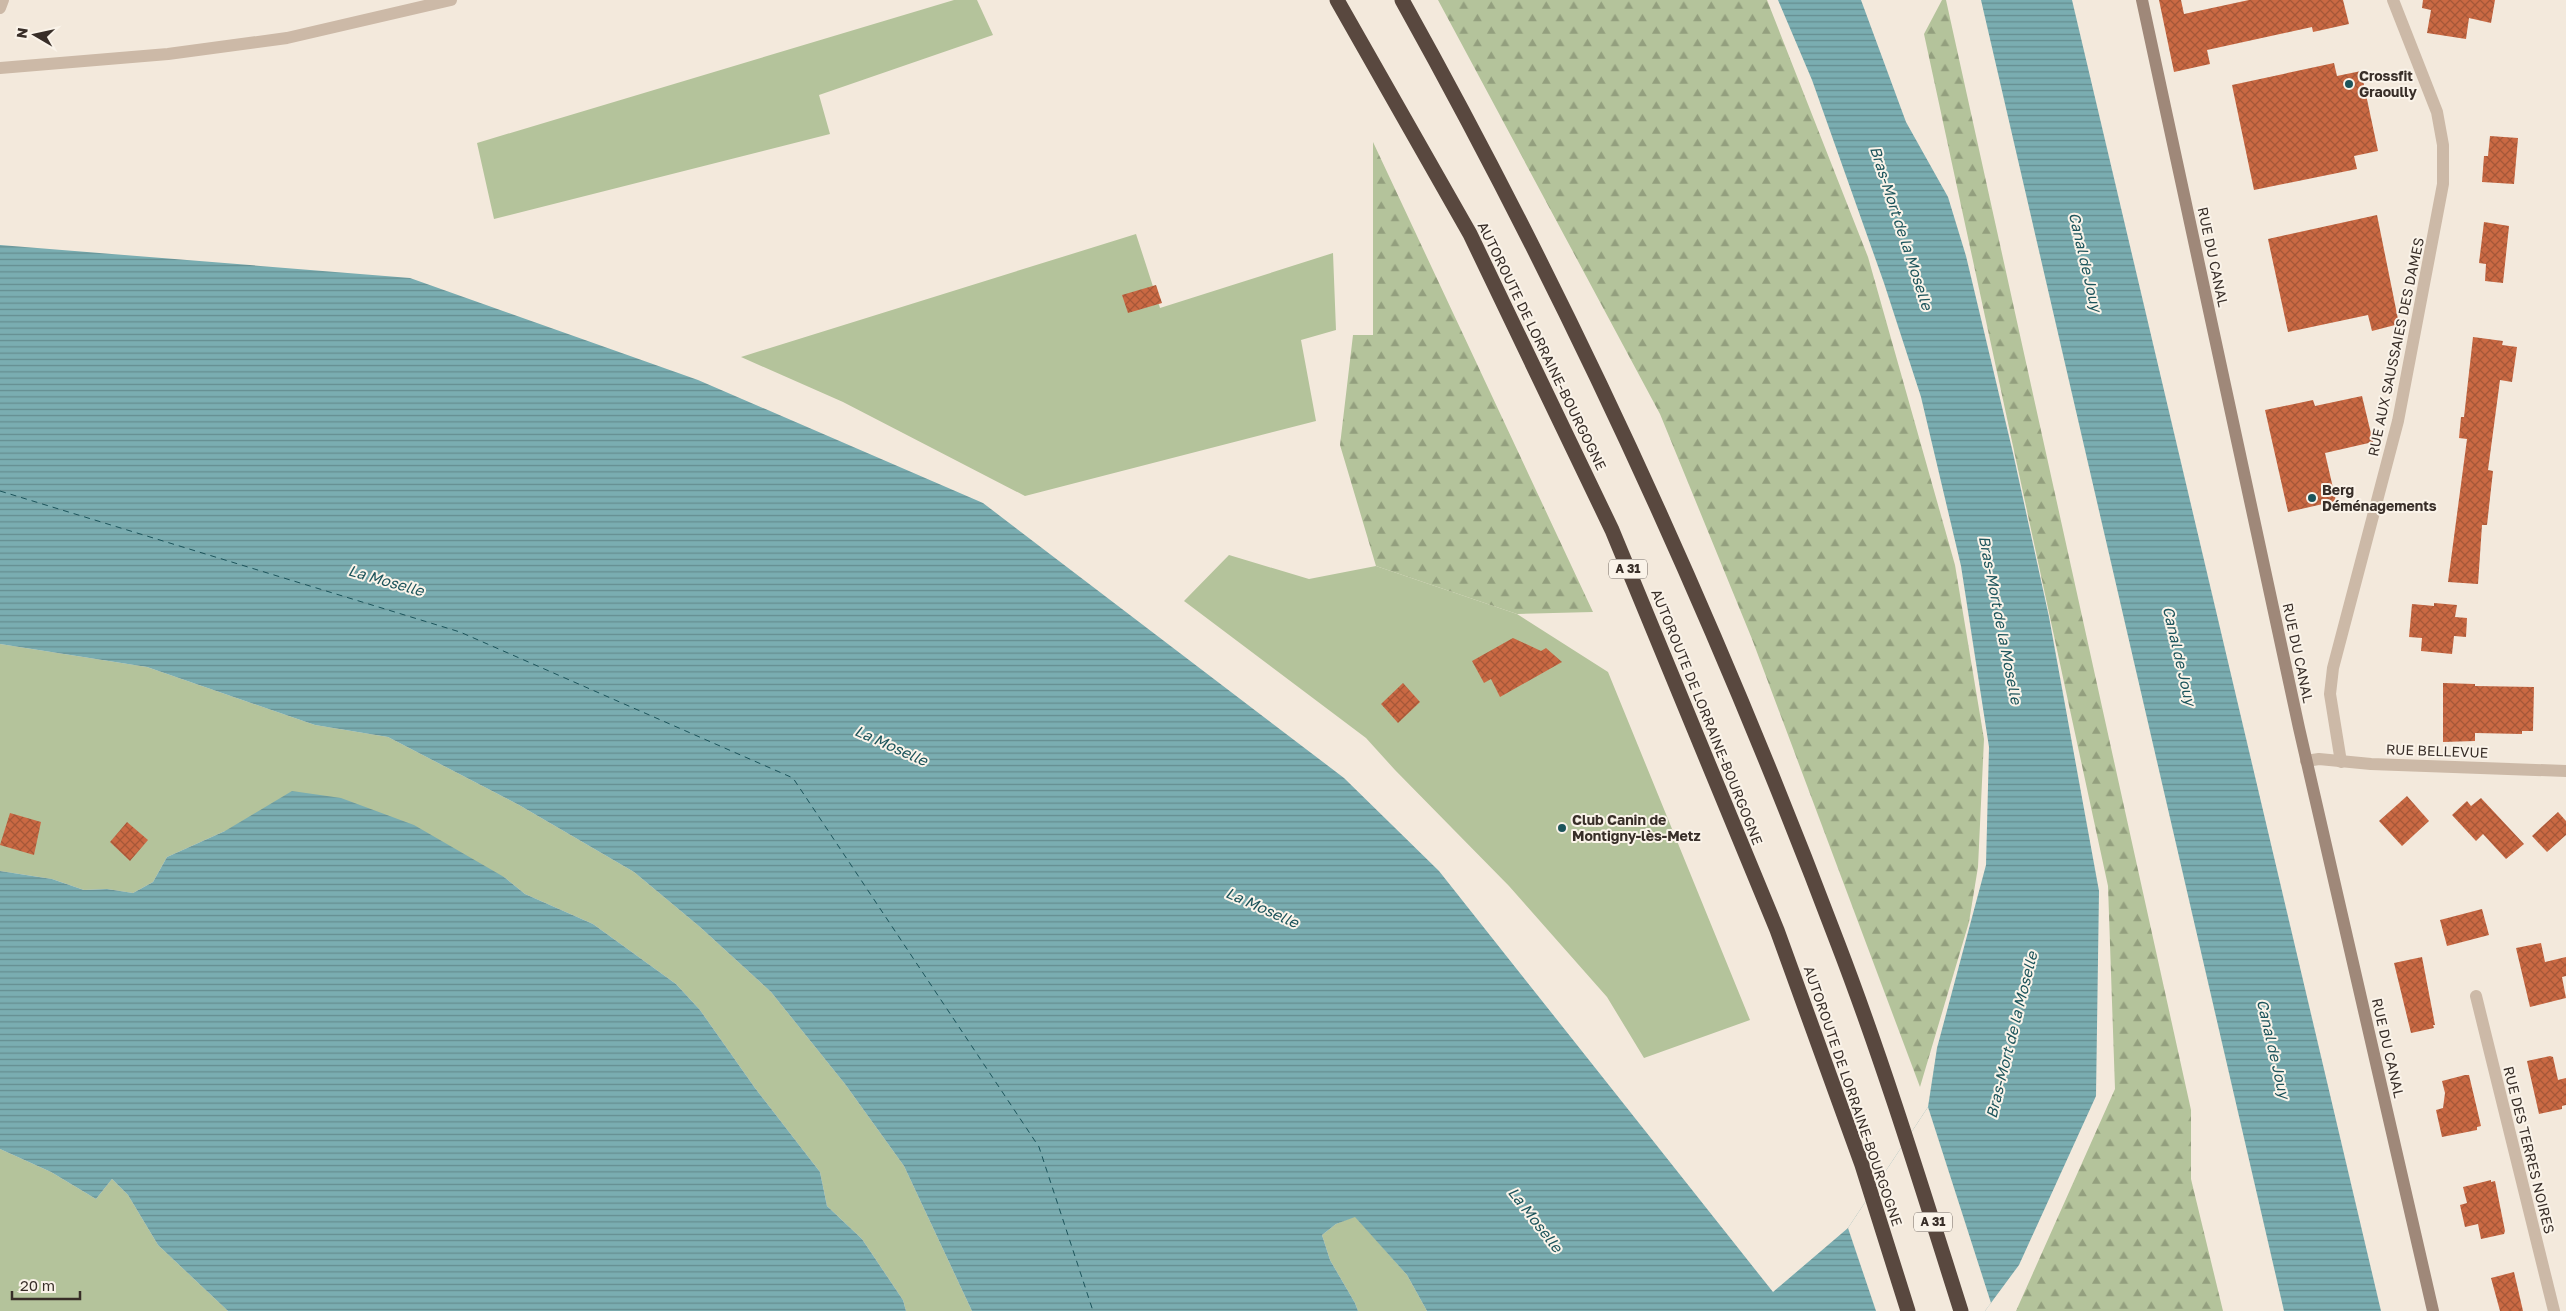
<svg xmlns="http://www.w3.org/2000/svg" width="2566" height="1311" font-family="'Golos Text',sans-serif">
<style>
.green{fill:#b4c39b}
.forest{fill:url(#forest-firs)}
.water{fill:url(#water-rules)}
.pier{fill:#f3e9dc}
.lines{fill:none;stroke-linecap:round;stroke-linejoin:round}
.ferry{stroke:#1c545b;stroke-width:1;stroke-dasharray:6 5;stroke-linecap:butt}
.building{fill:url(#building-cross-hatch)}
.street{stroke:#ccb9a7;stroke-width:12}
.secondary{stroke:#9f8879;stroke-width:12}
.highway{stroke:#59483f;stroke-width:15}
.poi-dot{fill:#1c545b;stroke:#faf3e9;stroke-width:2}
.labels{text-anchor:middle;stroke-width:4;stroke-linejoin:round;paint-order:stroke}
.shield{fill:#faf3e9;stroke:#726962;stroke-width:1}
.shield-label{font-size:12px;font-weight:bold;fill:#382e28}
.poi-label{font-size:14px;font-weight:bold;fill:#382e28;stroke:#faf3e9;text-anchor:start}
.street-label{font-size:14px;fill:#382e28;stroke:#faf3e9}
.water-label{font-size:15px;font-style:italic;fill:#1c545b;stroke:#faf3e9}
</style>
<defs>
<pattern id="forest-firs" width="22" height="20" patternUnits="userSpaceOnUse" patternTransform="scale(1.25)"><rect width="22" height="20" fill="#b4c39b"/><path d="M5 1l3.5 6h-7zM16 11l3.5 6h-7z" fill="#939f7e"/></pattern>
<pattern id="water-rules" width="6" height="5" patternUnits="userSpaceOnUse" patternTransform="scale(1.25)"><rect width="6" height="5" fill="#7aadb1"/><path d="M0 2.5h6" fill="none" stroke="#658d90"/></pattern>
<pattern id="building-cross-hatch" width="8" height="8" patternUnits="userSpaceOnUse" patternTransform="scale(1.25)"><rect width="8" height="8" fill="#ca6943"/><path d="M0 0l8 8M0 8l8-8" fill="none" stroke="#a55738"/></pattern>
</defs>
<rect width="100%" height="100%" fill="#f3e9dc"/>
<!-- green -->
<g class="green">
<path d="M954 0H977L993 35 819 95 830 134 494 219 477 143Z"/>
<path d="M1136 234 1160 308 1333 253 1336 330 1301 340 1316 421 1025 496 843 402 741 357Z"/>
<path d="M1229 555 1309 579 1376 566 1517 614 1608 672 1750 1020 1644 1058 1607 997 1509 886 1395 770 1366 738 1184 601Z"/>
<path d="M0 644 147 667 315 725 388 737 519 805 634 872 700 927 771 992 845 1084 904 1166 972 1311H906L903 1300 862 1239 827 1206 820 1172 755 1088 700 1010 676 984 593 924 525 894 504 877 225 831 167 857 153 882 133 893 107 889 84 890 52 879 0 871Z"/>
<path d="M0 1149 51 1172 96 1199 112 1179 128 1195 158 1245 228 1311H0Z"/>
<path d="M1355 1216 1407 1275 1427 1311H1358L1355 1303 1330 1260 1322 1235 1336 1224Z"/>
</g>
<!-- forest -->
<g class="forest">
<path d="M1438 0H1767L1868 257 1955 565 1984 739 1978 867 1969 922 1920 1087 1752 639 1660 414Z"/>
<path d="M1942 0H1946L2191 1110V1179L2223 1311H2016L2115 1089 2108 886 1924 34Z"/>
<path d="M1373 142 1593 612 1517 614 1376 566 1340 445 1353 335H1373Z"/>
</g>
<!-- water -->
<g class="water">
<path d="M1778 0H1861L1906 122 1948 197 1966 256 2013 453 2049 617 2099 891 2096 1096 2019 1265 1985 1311H1427L1407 1275 1355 1217 1336 1224 1322 1235 1330 1260 1355 1303 1358 1311H972L904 1166 845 1084 771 992 700 927 634 872 519 805 388 737 315 725 147 667 0 644V245L410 278 698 380 983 503 1344 778 1439 871 1773 1292 1848 1228 1928 1107 1937 1048 1986 865 1989 747 1961 566 1921 397 1884 283 1812 80Z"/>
<path d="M1981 0H2072L2381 1311H2284Z"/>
<path d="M292 791 341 798 414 825 504 877 525 894 593 924 676 984 700 1010 755 1088 820 1172 827 1206 862 1239 903 1300 906 1311H228L158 1245 128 1195 112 1179 96 1199 51 1172 0 1149V871L52 879 84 890 107 889 133 893 153 882 167 857 225 831Z"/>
</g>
<!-- pier -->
<path class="pier" d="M1928 1107 1991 1303 1985 1311H1876L1848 1228Z"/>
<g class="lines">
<!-- ferry -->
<path class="ferry" d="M0 491 460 632 793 778 1039 1147 1093 1311"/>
</g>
<!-- building -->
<g class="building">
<path d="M2159 0H2181L2184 14 2249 0H2343L2349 24 2313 32 2312 27 2207 50 2210 64 2174 72Z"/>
<path d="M2423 0H2495L2491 23 2469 18 2466 39 2427 33 2431 10 2422 8Z"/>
<path d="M2334 63 2337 76 2361 71 2378 151 2354 156 2357 169 2254 190 2232 85Z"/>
<path d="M2490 136 2518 138 2514 184 2482 182 2484 156H2488Z"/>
<path d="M2377 215 2399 324 2372 331 2368 315 2288 332 2268 239Z"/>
<path d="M2484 222 2509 226 2503 283 2485 281 2486 264 2479 263Z"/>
<path d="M1156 285 1162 303 1128 313 1122 295Z"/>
<path d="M2473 337 2503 341 2502 345 2517 347 2512 382 2500 380 2488 470 2493 471 2487 525H2482L2478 584 2448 582 2467 439 2459 438 2461 417H2464Z"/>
<path d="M2362 396 2373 442 2325 453 2336 501 2288 512 2265 410 2313 400 2315 406Z"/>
<path d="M2434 603 2457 605 2455 617 2467 618 2466 637 2454 636 2452 654 2421 651 2422 638 2409 637 2412 604 2434 606Z"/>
<path d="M1513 638 1541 651 1546 648 1562 662 1500 697 1491 679 1484 683 1472 661Z"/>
<path d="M1403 683 1420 702 1398 723 1381 704Z"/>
<path d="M2443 683 2475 684V686L2534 687 2533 731H2522V734L2475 733V741L2443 742Z"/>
<path d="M2407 796 2429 821 2402 846 2379 821Z"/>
<path d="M2481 798 2524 844 2506 859 2483 834 2476 841 2452 815 2467 801 2471 806Z"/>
<path d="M2558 812 2566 821V835L2547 852 2532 836Z"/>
<path d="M10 813 41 822 34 855 0 845Z"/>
<path d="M127 822 148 840 130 861 110 842Z"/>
<path d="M2482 909 2489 935 2447 946 2440 920Z"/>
<path d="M2541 943 2545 962 2566 957V976L2562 977 2566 998 2530 1007 2516 948Z"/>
<path d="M2422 957 2435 1025H2433L2434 1028 2411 1033 2394 963Z"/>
<path d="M2550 1056 2553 1057 2558 1080 2566 1078V1105L2562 1106V1109L2539 1114 2527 1061Z"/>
<path d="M2465 1075H2469L2481 1126 2477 1127V1130L2442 1137 2436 1110 2443 1108 2445 1093 2442 1081Z"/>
<path d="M2491 1180V1182L2495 1181 2505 1231 2504 1234 2481 1239 2478 1224 2465 1227 2460 1205 2467 1203 2463 1187Z"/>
<path d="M2514 1272 2523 1311H2500L2491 1278Z"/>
</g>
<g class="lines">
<!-- street -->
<g class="street">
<path d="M0 8 3 0"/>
<path d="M0 68 168 54 287 38 451 0"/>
<path d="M2306 761 2319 759 2371 764 2566 771"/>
<path d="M2341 762 2330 694 2333 668 2398 421 2443 184V145L2437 112 2393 0"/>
<path d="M2476 996 2554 1311"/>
</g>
<!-- secondary -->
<path class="secondary" d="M2142 0 2299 728 2433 1311"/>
<!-- highway -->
<g class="highway">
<path d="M1337 0 1470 234 1612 530 1777 930 1862 1165 1908 1311"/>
<path d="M1402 0C1571 303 1715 619 1838 944 1884 1064 1922 1188 1961 1311"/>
</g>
</g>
<!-- markers -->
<g class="poi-dot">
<circle cx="2349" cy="84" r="5"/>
<circle cx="2312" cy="498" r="5"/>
<circle cx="1562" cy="828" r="5"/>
</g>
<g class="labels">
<!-- shield labels -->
<g class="shield">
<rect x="1609" y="559.5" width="38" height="19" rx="4"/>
<rect x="1914" y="1212.5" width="38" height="19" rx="4"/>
</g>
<g class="shield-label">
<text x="1628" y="573">A 31</text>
<text x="1933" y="1226">A 31</text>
</g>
<!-- poi labels -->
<g class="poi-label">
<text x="2359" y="81">Crossfit<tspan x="2359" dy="16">Graoully</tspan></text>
<text x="2322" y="495">Berg<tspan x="2322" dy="16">Déménagements</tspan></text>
<text x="1572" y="825">Club Canin de<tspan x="1572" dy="16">Montigny-lès-Metz</tspan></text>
</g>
<!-- street labels -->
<g class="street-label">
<text transform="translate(2213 257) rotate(78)" y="5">RUE DU CANAL</text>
<text transform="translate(1542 346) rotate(64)" y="5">AUTOROUTE DE LORRAINE-BOURGOGNE</text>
<text transform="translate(2396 347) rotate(-78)" y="5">RUE AUX SAUSSAIES DES DAMES</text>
<text transform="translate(2298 653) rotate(78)" y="5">RUE DU CANAL</text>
<text transform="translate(1707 717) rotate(68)" y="5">AUTOROUTE DE LORRAINE-BOURGOGNE</text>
<text transform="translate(2437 751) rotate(2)" y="5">RUE BELLEVUE</text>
<text transform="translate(2388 1048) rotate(77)" y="5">RUE DU CANAL</text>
<text transform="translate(1853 1096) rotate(71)" y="5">AUTOROUTE DE LORRAINE-BOURGOGNE</text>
<text transform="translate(2529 1150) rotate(76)" y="5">RUE DES TERRES NOIRES</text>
</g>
<!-- water labels -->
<g class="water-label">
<text transform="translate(1901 228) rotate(72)" y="5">Bras-Mort de la Moselle</text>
<text transform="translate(2085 262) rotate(77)" y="5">Canal de Jouy</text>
<text transform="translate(386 581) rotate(16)" y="5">La Moselle</text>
<text transform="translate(2000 620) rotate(79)" y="5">Bras-Mort de la Moselle</text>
<text transform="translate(2179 656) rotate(77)" y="5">Canal de Jouy</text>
<text transform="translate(891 746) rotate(24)" y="5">La Moselle</text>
<text transform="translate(1262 908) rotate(24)" y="5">La Moselle</text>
<text transform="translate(2012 1035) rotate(-76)" y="5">Bras-Mort de la Moselle</text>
<text transform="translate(2273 1049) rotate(77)" y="5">Canal de Jouy</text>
<text transform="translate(1535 1220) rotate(52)" y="5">La Moselle</text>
</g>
</g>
<!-- north arrow -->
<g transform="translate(35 35) rotate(279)" stroke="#faf3e9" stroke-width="4" paint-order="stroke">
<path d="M0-4L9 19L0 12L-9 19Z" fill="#382e28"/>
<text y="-8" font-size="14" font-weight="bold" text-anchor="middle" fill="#382e28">N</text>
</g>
<!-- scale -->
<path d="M12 1291v8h68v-8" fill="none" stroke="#382e28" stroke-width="2.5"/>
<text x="20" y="1291" font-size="15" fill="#382e28" stroke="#faf3e9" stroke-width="4" paint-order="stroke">20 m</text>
</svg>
